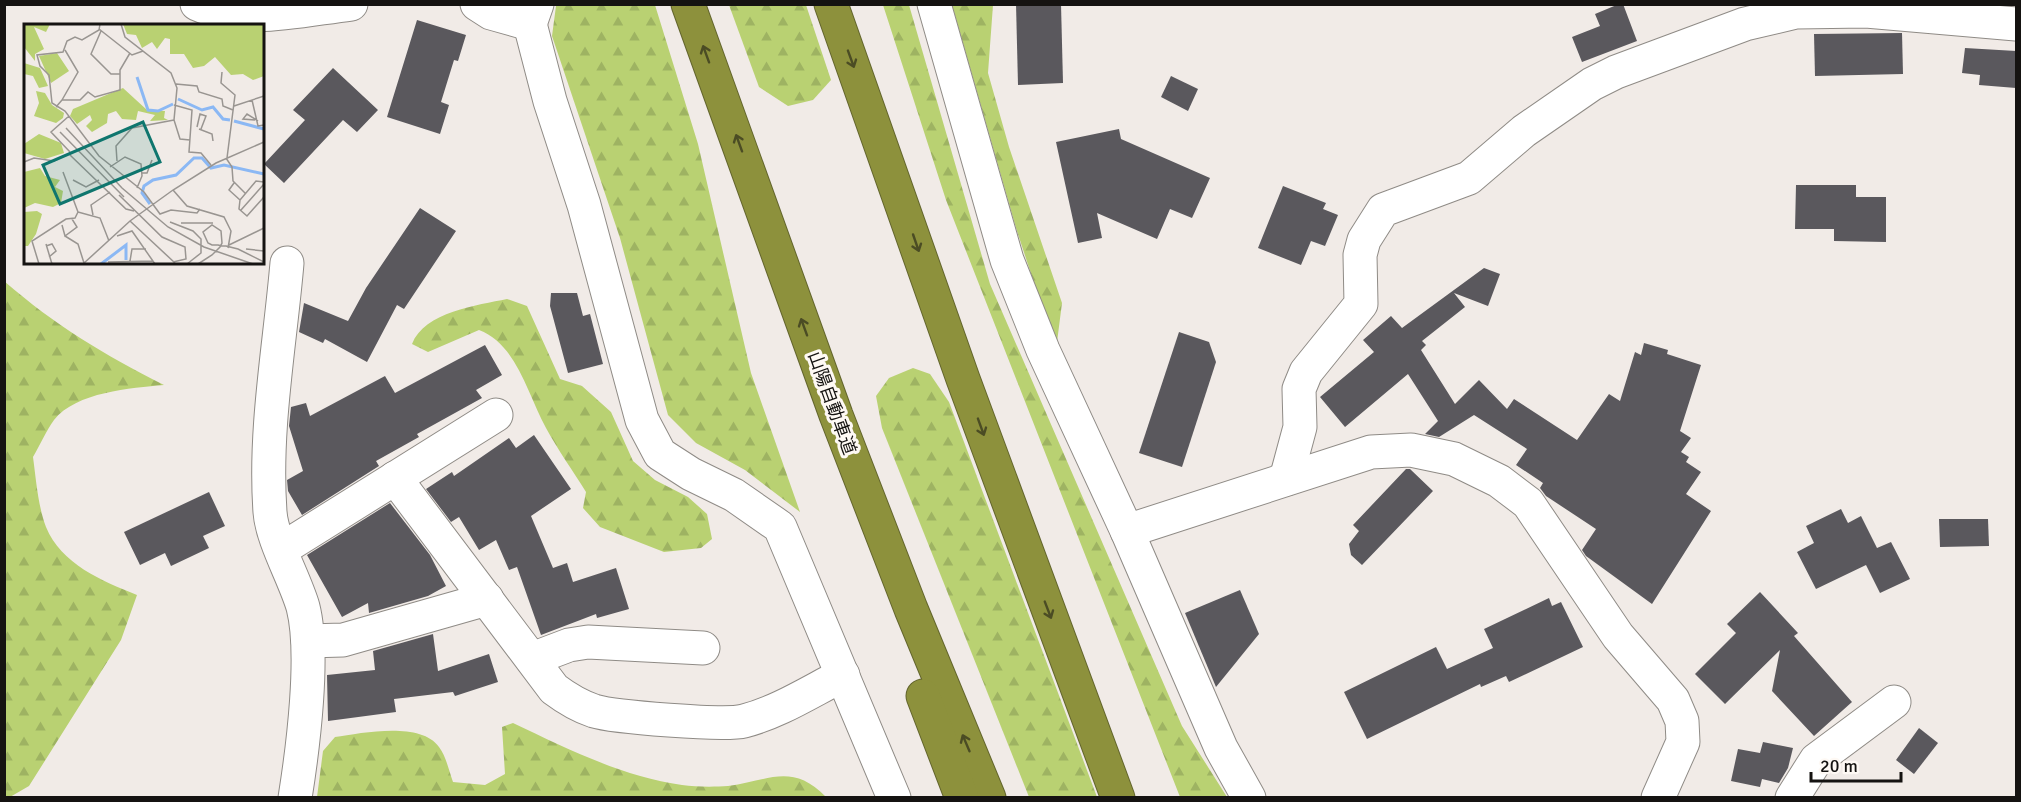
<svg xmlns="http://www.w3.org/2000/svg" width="2021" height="802" font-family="Signika,'Noto Sans JP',sans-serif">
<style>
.forest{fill:url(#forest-firs)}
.building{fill:#5a585d}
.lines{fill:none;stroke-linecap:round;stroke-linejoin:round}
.minor-casing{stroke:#8f8b86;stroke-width:35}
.highway-casing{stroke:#63652d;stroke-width:35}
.minor{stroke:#fff;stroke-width:33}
.highway{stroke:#8d913c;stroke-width:33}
.oneway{stroke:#4b4c24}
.labels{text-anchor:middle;stroke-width:6;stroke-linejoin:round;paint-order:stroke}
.street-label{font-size:18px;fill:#151311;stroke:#fef9f4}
.inset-river{fill:none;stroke:#8bb8f4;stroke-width:3}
.inset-road{fill:none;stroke:#999591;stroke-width:1.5}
.view{fill:#0f766e;fill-opacity:0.15;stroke:#0f766e;stroke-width:3}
.inset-edge{fill:none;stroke:#151311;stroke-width:3}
</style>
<defs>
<pattern id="forest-firs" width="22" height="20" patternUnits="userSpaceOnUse" patternTransform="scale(1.5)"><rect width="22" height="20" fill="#b9d172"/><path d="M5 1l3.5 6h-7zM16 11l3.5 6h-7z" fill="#9eb362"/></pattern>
</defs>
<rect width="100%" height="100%" fill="#f1ebe7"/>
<!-- forest -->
<g class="forest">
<path d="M561 4 655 5 698 144 751 373 800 512 745 470 696 443 668 415 620 238 552 36 556 6Z"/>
<path d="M729 5H806L831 80 813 100 788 106 759 87Z"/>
<path d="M883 5H909L990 284 1182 726 1227 797H1180L946 200Z"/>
<path d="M952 5H993L988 73 1009 147 1062 303 1056 350 1016 228Z"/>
<path d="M4 281C56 326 103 354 164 385 131 388 76 392 54 420 46 431 40 445 33 457 36 479 38 506 46 527 61 564 102 581 137 595L121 640 29 786 10 797H4Z"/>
<path d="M507 299 527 306 560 379 582 386 611 412 633 461 655 480 688 497 707 514 712 539 701 548 664 552 600 527 583 508 586 492C573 471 558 450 546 428 528 396 517 344 479 330L428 352 412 344C424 312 478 305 507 299Z"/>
<path d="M913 368 930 374 949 402 1097 797H1029L882 428 876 396 889 378Z"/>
<path d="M513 723C566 748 623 777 682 785 696 787 714 787 728 786 768 781 792 762 826 797H317L323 751 335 737C362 733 421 721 439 747 446 756 449 771 453 782L485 785 505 774 502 727Z"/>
</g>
<!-- building -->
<g class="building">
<path d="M1016 4H1061L1063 83 1018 85Z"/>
<path d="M1619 4H1623L1637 41 1582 62 1572 37 1600 26 1595 14Z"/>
<path d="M417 20 466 35 458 61 454 60 441 102 449 105 440 134 387 117Z"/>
<path d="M1902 33 1903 74 1815 76 1814 34Z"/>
<path d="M1965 48 2016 51V88L1979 85 1980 75 1962 73Z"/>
<path d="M333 68 378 110 357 132 343 120 284 183 264 164 305 120 293 110Z"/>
<path d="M1171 76 1198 89 1188 111 1161 97Z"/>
<path d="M1119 129 1121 139 1210 178 1192 218 1170 209 1157 239 1097 213 1102 238 1078 243 1056 142Z"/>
<path d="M1796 185H1856V197H1886V242L1834 241V229H1795Z"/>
<path d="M1283 186 1326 203 1323 209 1338 215 1325 246 1311 241 1301 265 1258 248Z"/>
<path d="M420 208 456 231 404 309 397 305 367 362 325 339 323 343 299 332 304 303 348 321 366 288Z"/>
<path d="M1484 268 1500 274 1488 306 1454 293 1465 307 1422 341 1426 345 1421 350 1455 404 1479 380 1507 409 1514 399 1577 440 1609 394 1620 401 1635 352 1641 355 1644 343 1668 350 1667 354 1701 365 1680 431 1691 438 1681 452 1689 457 1686 462 1701 472 1686 494 1711 511 1652 604 1586 556 1582 550 1596 529 1546 496 1540 488 1543 483 1516 465 1527 449 1474 415 1439 437 1425 434 1438 421 1408 374 1345 427 1320 397 1374 352 1363 340 1391 316 1402 328Z"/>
<path d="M551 293H577L583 316 590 314 603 364 568 373 550 306Z"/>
<path d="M1179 332 1209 342 1216 362 1182 467 1139 453Z"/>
<path d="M485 345 502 375 476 390 482 398 417 434 419 437 376 461 379 466 302 515 288 491 287 480 303 471 289 426 291 407 306 403 310 416 385 376 395 393Z"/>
<path d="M534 435 571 489 531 516 553 568 567 563 573 582 616 568 629 609 597 618 596 614 541 635 517 567 509 570 496 540 479 550 459 517 451 522 426 489 452 472 454 476 509 438 516 448Z"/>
<path d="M1406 469H1410L1433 491 1362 565 1351 555 1349 544 1359 531 1353 525Z"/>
<path d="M209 492 225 526 203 536 209 548 171 566 165 553 140 565 124 532Z"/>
<path d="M390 503 430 555 446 586 428 596 369 613 368 603 342 617 307 555Z"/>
<path d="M1841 509 1848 523 1861 516 1877 548 1891 542 1910 579 1880 593 1866 565 1816 589 1797 552 1814 543 1806 526Z"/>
<path d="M1939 519H1988L1989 546 1940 547Z"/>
<path d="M1240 590 1259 634 1216 687 1185 613Z"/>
<path d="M1760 592 1798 633 1794 636 1852 702 1814 736 1772 691 1780 650 1725 704 1695 674 1736 633 1727 624Z"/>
<path d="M1549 598 1552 606 1561 602 1583 647 1509 682 1506 676 1481 687 1480 684 1367 739 1344 692 1436 647 1447 669 1493 648 1484 629Z"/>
<path d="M433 634 438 671 489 654 498 682 455 696 453 692 394 699 396 712 328 721 327 675 375 670 373 651Z"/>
<path d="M1919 728 1938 743 1914 774 1896 760Z"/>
<path d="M1763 742 1793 748 1788 768 1779 783 1762 779 1760 787 1731 781 1738 749 1760 753Z"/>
</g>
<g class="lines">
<!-- minor casing -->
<g class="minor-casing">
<g id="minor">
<path d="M197 4C244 25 301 10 351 4"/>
<path d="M477 4 491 13 530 24 537 4"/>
<path d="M934 4 1007 260 1043 350 1127 531 1221 748 1249 798"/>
<path d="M530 24 550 101 584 205 642 420 660 454 691 474 734 495 780 527 894 798"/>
<path d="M287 263C280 345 264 429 270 512 272 540 295 579 303 607 315 654 303 748 295 798"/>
<path d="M395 478 554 689C566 698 579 706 594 711 614 717 724 726 744 721 779 712 811 691 843 675"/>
<path d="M1286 479 1300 427 1299 389 1306 372 1361 304 1360 255 1364 240 1383 210 1469 178 1524 131 1592 84 1616 72 1745 24 1796 12 1866 11 2016 24"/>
<path d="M1127 531 1371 452 1411 450 1454 459 1499 481 1528 503 1618 636 1673 700 1682 721 1683 742 1658 798"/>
<path d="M282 549 496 415"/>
<path d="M308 641 343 640 487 599"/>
<path d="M532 659 569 645 588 642 703 648"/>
<path d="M1792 798 1816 760 1894 702"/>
</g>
</g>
<!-- highway casing -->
<g class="highway-casing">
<g id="highway">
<path d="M688 4 836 415 911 609 989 798"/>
<path d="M831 4 963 379 1118 798"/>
<path d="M923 696 962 798"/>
</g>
</g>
<!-- minor -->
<use href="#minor" class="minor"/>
<!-- highway -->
<use href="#highway" class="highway"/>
</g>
<!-- one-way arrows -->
<defs><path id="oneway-shaft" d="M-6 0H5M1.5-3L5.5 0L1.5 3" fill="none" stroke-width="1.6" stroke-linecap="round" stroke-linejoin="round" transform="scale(1.5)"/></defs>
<g class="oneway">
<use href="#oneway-shaft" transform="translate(706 54) rotate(-110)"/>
<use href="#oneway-shaft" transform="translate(851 59) rotate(70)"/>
<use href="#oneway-shaft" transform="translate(739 143) rotate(-110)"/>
<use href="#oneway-shaft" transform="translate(916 243) rotate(71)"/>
<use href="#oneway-shaft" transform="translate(804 327) rotate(-110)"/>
<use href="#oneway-shaft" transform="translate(981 427) rotate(70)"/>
<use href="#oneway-shaft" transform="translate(1048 610) rotate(69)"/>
<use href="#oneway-shaft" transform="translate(966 743) rotate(-113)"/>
</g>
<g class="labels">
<!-- street labels -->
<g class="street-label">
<text transform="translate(832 403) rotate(70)" y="6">山陽自動車道</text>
</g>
</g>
<!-- overview -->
<g transform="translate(24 24)">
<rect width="240" height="240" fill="#f1ebe7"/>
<path d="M0 0H26L22 8 10 3 20 25 11 30V37L0 23ZM99 0H240V52L229 56 219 50 207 51 191 33 180 42 169 44 160 30H146V15L141 14 133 25 128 18 118 24 112 11 103 10ZM33 29 45 47 27 59 15 32ZM0 39 16 44 24 62 15 64 9 52 0 50ZM99 64 123 86 141 87 140 94 144 96 126 97 131 91 114 87 112 96 98 95 92 87 84 90 83 99 68 108 62 102 68 96 66 91 53 100 46 92 49 85ZM12 67 21 69 28 81 40 89 39 94 32 99 10 92 15 79ZM15 110 37 119 40 129 21 135 0 129V120ZM16 144 21 152 36 156 31 163 39 167 37 179 29 183 11 179 0 184V148ZM13 187 18 190 12 210 4 222H0V188Z" fill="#b9d172"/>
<path class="inset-river" d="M113 53 124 86 134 87 149 80M154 75 178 86 189 83 199 95 206 96M210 97 240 105M126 180 118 169 120 162 129 156 152 151 170 134H178L187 144 200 141 240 150M77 240 102 221V236"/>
<path class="inset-road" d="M76 0 75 6 58 16 51 13 43 17 39 28 13 31 16 42 25 51 28 79 41 87 75 132 120 168 136 190 147 186 173 189 176 185M97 0 101 13 147 49 153 64 150 96 156 115 166 116M75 5 108 31 119 27M77 7 67 30 87 50H96M198 48 197 59 211 71 203 134M152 60 173 62 175 68 198 75 199 82 209 86M38 76 54 48 41 26M228 76 234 102 240 101M150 81 168 86 165 128 177 129 187 141M210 82 240 72M32 83 38 76H56L64 68 71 73 96 66V46L106 29M45 92 27 108 46 128M231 96 219 95 223 90 234 97M173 103 176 90 182 92 177 105M42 104 98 164 144 203 180 223 229 240M175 105 188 110 189 117M36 108 100 173M46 131 102 185 110 187M202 134 208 143 209 157 221 169M93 137 92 122 108 104 150 96M0 138 10 134 30 137 42 131M86 143 101 133 117 140 118 152 113 164M39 148 54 188M118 149H123L128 136M49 156 62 163 75 156M240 158 232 157 216 176 215 185 223 192 240 173M210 159 205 166 216 176M149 166 163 182 200 193 207 207 204 224M95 171 138 213 161 223 162 235 149 238M217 186 240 160M54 188 76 194 85 217M69 191 67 181 86 168M106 197 151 239M146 198 169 207 177 215V229L163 240M157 199H189M38 201 41 212 53 203 48 195M41 212 54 220 60 239M93 212 108 207 131 240M22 220 28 240M205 221 240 204M22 222 28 220 32 227 25 233M222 225 240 227M106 237 108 225H122M84 238 129 237M15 240 8 217 42 195 51 194 54 188M59 240 106 197 149 166 192 139 240 118M174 240 188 231 196 223 198 219 197 207 188 201 179 208 184 219 188 221H194L198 222H202L214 225 240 238M186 240H206"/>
<path class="view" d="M119 98 136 138 36 180 19 141Z"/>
<rect width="240" height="240" class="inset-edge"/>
</g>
<!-- border -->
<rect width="2021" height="802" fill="none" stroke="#151311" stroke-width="12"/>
<!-- scale -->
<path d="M1811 772v9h90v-9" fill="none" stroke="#151311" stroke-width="3"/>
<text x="1820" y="772" font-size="18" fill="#151311" stroke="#fef9f4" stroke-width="4.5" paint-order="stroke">20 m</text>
</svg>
